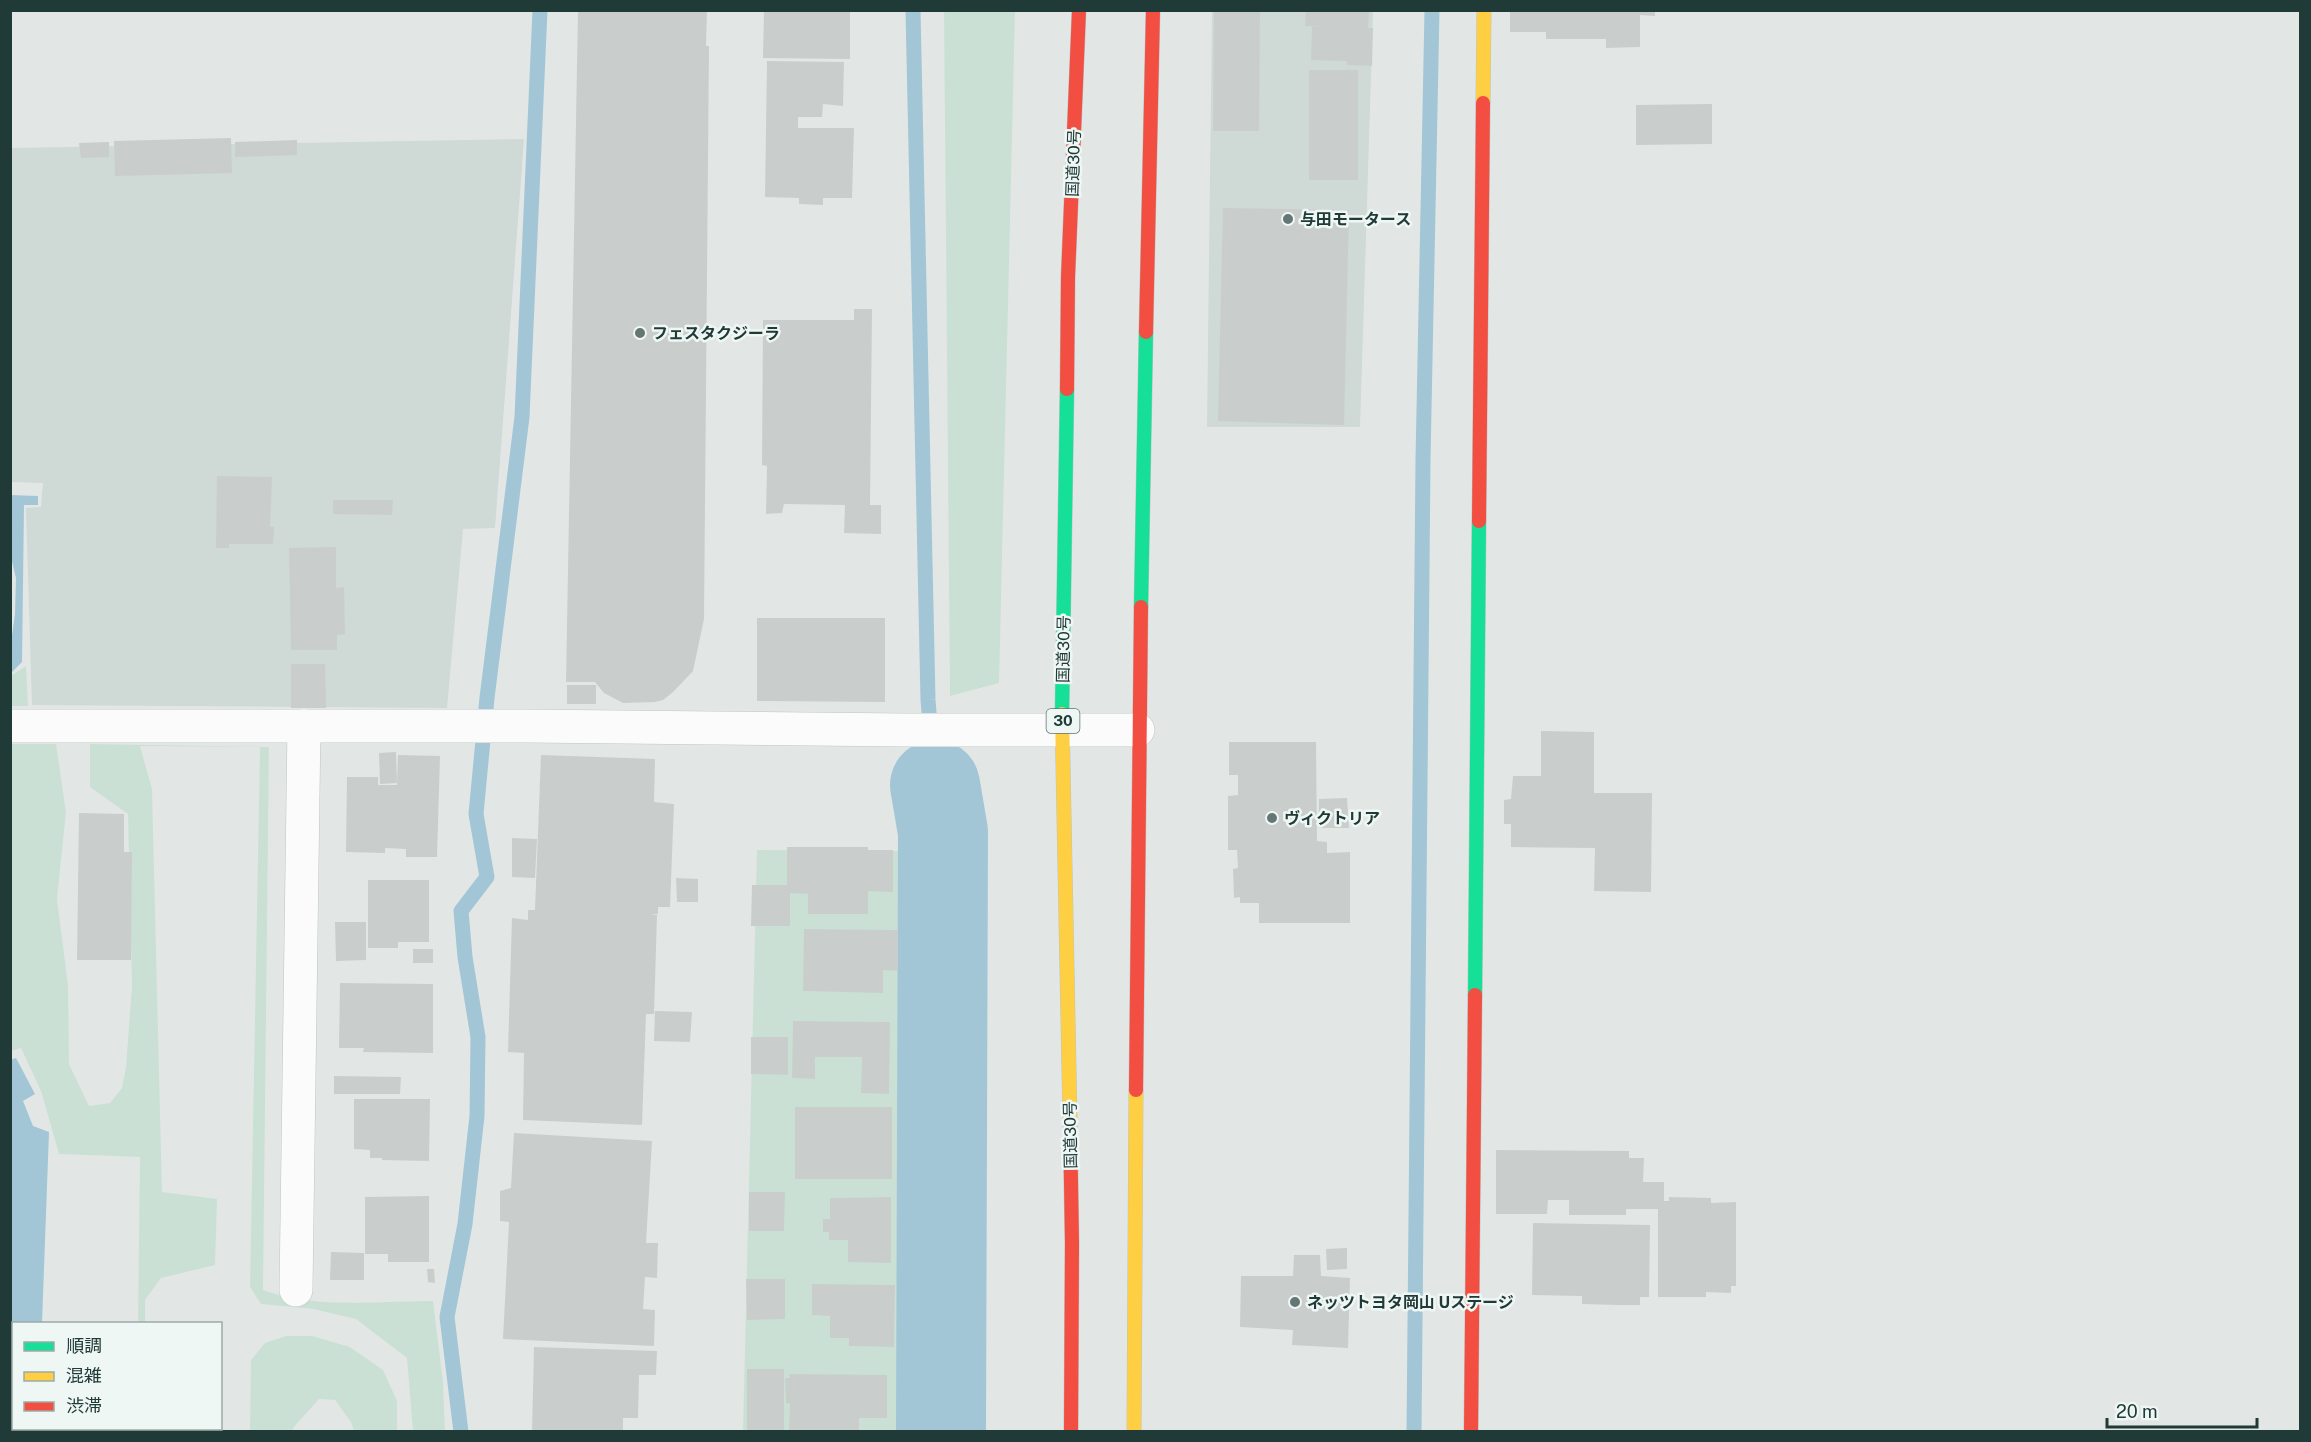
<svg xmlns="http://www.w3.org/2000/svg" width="2311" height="1442" font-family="'Public Sans','Noto Sans JP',sans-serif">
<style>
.built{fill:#cfd9d6}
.green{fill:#cbe0d5}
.water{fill:#a2c6d6}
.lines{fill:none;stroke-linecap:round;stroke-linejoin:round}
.stream{stroke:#a2c6d6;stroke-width:15}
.river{stroke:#a2c6d6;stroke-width:90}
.building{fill:#c9cecd}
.street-casing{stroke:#bfc4c3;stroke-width:34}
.fast-casing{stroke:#bec5c3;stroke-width:15}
.slow-casing{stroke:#bec5c3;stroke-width:15}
.jam-casing{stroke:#bec5c3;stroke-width:15}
.street{stroke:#fbfbfb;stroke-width:33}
.fast{stroke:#16e098;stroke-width:14}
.slow{stroke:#ffcf43;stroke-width:14}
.jam{stroke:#f24e42;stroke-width:14}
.poi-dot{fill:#647774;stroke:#eff7f4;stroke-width:2}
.labels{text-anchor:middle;stroke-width:5;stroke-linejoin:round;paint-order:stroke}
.shield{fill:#eff7f4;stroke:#5e7370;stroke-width:1.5}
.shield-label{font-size:15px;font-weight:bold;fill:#203a37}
.street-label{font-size:16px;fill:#203a37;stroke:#eff7f4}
.poi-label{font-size:16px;font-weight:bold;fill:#203a37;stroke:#eff7f4;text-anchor:start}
</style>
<rect width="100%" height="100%" fill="#e2e7e6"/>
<!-- built -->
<g class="built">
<path d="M1212 11H1373L1360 427H1207Z"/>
<path d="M524 139 495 528 463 529 447 708 32 705 26 508 41 507 43 483 11 482 10 148Z"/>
</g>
<!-- green -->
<g class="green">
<path d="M944 11H1015L999 683 950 696Z"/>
<path d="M26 666 28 706H11V674L12 675Z"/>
<path d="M11 744H56L66 812 57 899 68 985 69 1064 89 1106 110 1103 122 1088 126 1067 132 985 128 814 90 787V744L269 747 263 1290C315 1309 377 1301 433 1301L443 1382 445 1431H413L407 1358 356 1319 313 1309 261 1304 250 1287 260 747 140 746 152 789 162 1192 217 1199 215 1265 161 1278 145 1300V1323H138L140 1157 59 1154 41 1091 21 1048 11 1051Z"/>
<path d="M757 850 907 851 901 1431 743 1432Z"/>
<path d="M286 1336H312L350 1347 383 1370 397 1401V1431H354L351 1422 335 1400 319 1399 293 1428V1431H250L251 1360 265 1343Z"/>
<path d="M137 1428H214V1431L137 1432Z"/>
</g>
<!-- water -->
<g class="water">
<path d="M11 495 38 496V505H24L22 662 12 672 11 670V643L15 614 16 578 11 557Z"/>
<path d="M16 1058 35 1094 23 1101 33 1126 49 1132 42 1323 14 1324V1428L40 1429V1431H11L10 1060Z"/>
</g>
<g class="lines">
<!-- stream -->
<g class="stream">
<path d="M913 10 928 700 935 785"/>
<path d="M461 1432 447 1317 465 1224 477 1116 478 1037 465 957 461 911 487 877 476 814 487 698 522 417 540 10"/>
<path d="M1414 1432 1423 460 1432 10"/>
</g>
<!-- river -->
<path class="river" d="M935 785 943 832 941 1432"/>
</g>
<!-- building -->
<g class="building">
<path d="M578 10H707L706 46H709L704 619 693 671 673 692 663 700 655 702 623 703 604 693 595 682H566Z"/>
<path d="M764 10H850V59L763 58Z"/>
<path d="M1214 10H1260L1259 131H1213Z"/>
<path d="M1306 10H1369L1368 28H1373L1372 66 1347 65V61L1311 60 1312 27H1322L1305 26Z"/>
<path d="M1510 10H1655V16L1640 15V47L1606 48V39H1546V32H1510Z"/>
<path d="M767 61 844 62 843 106 823 104 822 117H798V128H854L852 198H823V205L799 204V198L765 197Z"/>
<rect x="1309" y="70" width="49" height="110"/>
<path d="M1712 104V144L1636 145V105Z"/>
<path d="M231 138 232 173 115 176 114 141Z"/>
<path d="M297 140V155L235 157V142Z"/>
<path d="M109 142V157L81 158 79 143Z"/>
<path d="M1223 208 1349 210 1344 425 1218 421Z"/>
<path d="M854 309H872L870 505H881V534L844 533 845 505 784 504 782 513 766 514 767 466 762 465 763 320H854Z"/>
<path d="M217 476 272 477 270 527H274L273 544H229V548H216Z"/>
<path d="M333 500H393L392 515 333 514Z"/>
<path d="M336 547V588L344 587 345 634 337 635V650H291L289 548Z"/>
<path d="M757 618H885V702L757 701Z"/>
<path d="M291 664H325L326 708H291Z"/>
<rect x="567" y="685" width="29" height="19"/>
<path d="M1541 731 1594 732V793H1652L1651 892 1594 891 1595 848 1511 847V824H1504V800L1511 799 1513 776H1541Z"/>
<path d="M1229 742H1316L1317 841 1327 842V853L1350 852V923H1259V903H1240V897L1234 898 1233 869 1238 868 1237 850H1228V796L1238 795V775H1229Z"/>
<path d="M396 752 397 783 380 784 379 753Z"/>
<path d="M398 755 440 756 437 857H406V849L385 848V853L346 852 347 777H378V785H397Z"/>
<path d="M541 755 655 759 654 802 674 804 670 907H658V914H651L657 915 654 1014H646L642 1125 523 1120 524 1053 508 1052 512 918 528 920V910H535Z"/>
<path d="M1347 798 1349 828H1319V799Z"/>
<path d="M79 813 124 814V852H132L131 960H77Z"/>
<path d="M512 838 537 839 535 878 512 877Z"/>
<path d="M787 847H868V850H893V892L868 891V914H808V894L790 893V926H751L752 885H787Z"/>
<path d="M676 878 698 879V902H677Z"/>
<path d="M368 880H429V942H398V948H368Z"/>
<path d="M335 922H366V960L336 961Z"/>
<path d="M804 929 898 930V971L883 970V993L803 991Z"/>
<rect x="413" y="949" width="20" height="14"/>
<path d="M340 983 433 984V1053L363 1052 364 1048H339Z"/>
<path d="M655 1011 692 1012 690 1042 654 1041Z"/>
<path d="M793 1021 890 1022 889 1094 861 1093 862 1057H815V1079L792 1078Z"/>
<path d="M751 1037H788V1075L751 1074Z"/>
<path d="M334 1076 401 1077 400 1094H334Z"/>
<path d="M354 1099H430L429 1161 382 1160V1158H370V1150L354 1149Z"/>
<rect x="795" y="1107" width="97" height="72"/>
<path d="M514 1133 652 1141 646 1243H658L657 1278 645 1277 643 1309 655 1310 654 1346 503 1339 509 1222 500 1221V1191L511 1188Z"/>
<path d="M1496 1150 1629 1151V1158H1644L1643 1182H1664V1201H1669V1197L1711 1198V1203L1736 1202V1286H1731V1293L1706 1292V1297H1658V1209H1626V1215H1569V1200H1548L1547 1214H1496Z"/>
<path d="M749 1192H785L784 1231H749Z"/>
<path d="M429 1196V1262H388V1254H365V1197Z"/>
<path d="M891 1197V1263L848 1262V1240H829V1232H823V1219H830V1198Z"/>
<path d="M1533 1223 1650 1225 1649 1297H1640V1305H1618L1582 1304V1296L1532 1295Z"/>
<path d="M1347 1248V1269L1327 1270 1326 1249Z"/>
<path d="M331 1252 364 1253V1280H330Z"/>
<path d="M1294 1255H1320L1321 1276 1350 1278 1348 1348 1292 1345 1293 1330 1240 1327 1241 1276H1293Z"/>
<path d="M427 1269H434L435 1283 428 1282Z"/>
<path d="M746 1279H785V1319L747 1320Z"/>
<path d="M812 1284 895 1285 894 1347 849 1346V1338H830V1316L812 1315Z"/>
<path d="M534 1347 657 1351 656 1375H639L638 1418H623V1432H532Z"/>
<rect x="747" y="1369" width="37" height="61"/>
<path d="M789 1374 887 1375V1418H859V1432L789 1430 790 1403 786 1404 785 1378H790Z"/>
</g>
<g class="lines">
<!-- street casing -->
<g class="street-casing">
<g id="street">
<path d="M10 726H526L906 730H1138"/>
<path d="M296 1290 304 726"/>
</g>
</g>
<!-- fast casing -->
<g class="fast-casing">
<g id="fast">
<path d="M1141 607 1146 332"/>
<path d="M1062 714 1067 389"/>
<path d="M1475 995 1479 521"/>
</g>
</g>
<!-- slow casing -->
<g class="slow-casing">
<g id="slow">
<path d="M1483 103 1484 10"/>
<path d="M1062 714 1070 1122"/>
<path d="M1134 1432 1136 1090"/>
</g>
</g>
<!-- jam casing -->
<g class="jam-casing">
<g id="jam">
<path d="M1146 332 1153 10"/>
<path d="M1067 389 1068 277 1079 10"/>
<path d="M1479 521 1483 103"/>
<path d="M1136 1090 1141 607"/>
<path d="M1070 1122 1072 1243 1071 1432"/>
<path d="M1471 1432 1475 995"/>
</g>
</g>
<!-- street -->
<use href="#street" class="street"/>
<!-- fast -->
<use href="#fast" class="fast"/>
<!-- slow -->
<use href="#slow" class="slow"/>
<!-- jam -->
<use href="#jam" class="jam"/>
</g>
<!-- markers -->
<g class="poi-dot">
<circle cx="1288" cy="219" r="6"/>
<circle cx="640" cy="333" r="6"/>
<circle cx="1272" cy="818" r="6"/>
<circle cx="1295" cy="1302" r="6"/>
</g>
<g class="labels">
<!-- shield labels -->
<rect class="shield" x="1046.5" y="709" width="33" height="24" rx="4.5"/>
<g class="shield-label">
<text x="1063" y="726">30</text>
</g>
<!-- street labels -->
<g class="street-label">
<text transform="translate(1073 163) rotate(-88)" y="6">国道30号</text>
<text transform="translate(1063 649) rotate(-89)" y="6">国道30号</text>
<text transform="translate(1070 1135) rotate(-91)" y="6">国道30号</text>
</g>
<!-- poi labels -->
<g class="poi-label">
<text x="1300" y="225">与田モータース</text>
<text x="652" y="339">フェスタクジーラ</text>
<text x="1284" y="824">ヴィクトリア</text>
<text x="1307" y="1308">ネッツトヨタ岡山 Uステージ</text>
</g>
</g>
<!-- border -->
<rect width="2311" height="1442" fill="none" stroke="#203a37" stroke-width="24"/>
<!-- legend -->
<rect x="12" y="1322" width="210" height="108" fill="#eff7f4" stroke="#9caba8" stroke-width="1.5"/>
<rect x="24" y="1342" width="30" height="9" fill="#16e098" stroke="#9caba8" stroke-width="1.5"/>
<text x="66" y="1352" font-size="18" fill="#203a37">順調</text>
<rect x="24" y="1372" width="30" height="9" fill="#ffcf43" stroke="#9caba8" stroke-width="1.5"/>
<text x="66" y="1382" font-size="18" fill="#203a37">混雑</text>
<rect x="24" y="1402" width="30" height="9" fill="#f24e42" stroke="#9caba8" stroke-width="1.5"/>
<text x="66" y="1412" font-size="18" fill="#203a37">渋滞</text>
<!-- scale -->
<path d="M2107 1418v9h150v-9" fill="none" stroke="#203a37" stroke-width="3"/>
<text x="2116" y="1418" font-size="18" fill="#203a37" stroke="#eff7f4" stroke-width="4.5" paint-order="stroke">20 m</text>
</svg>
